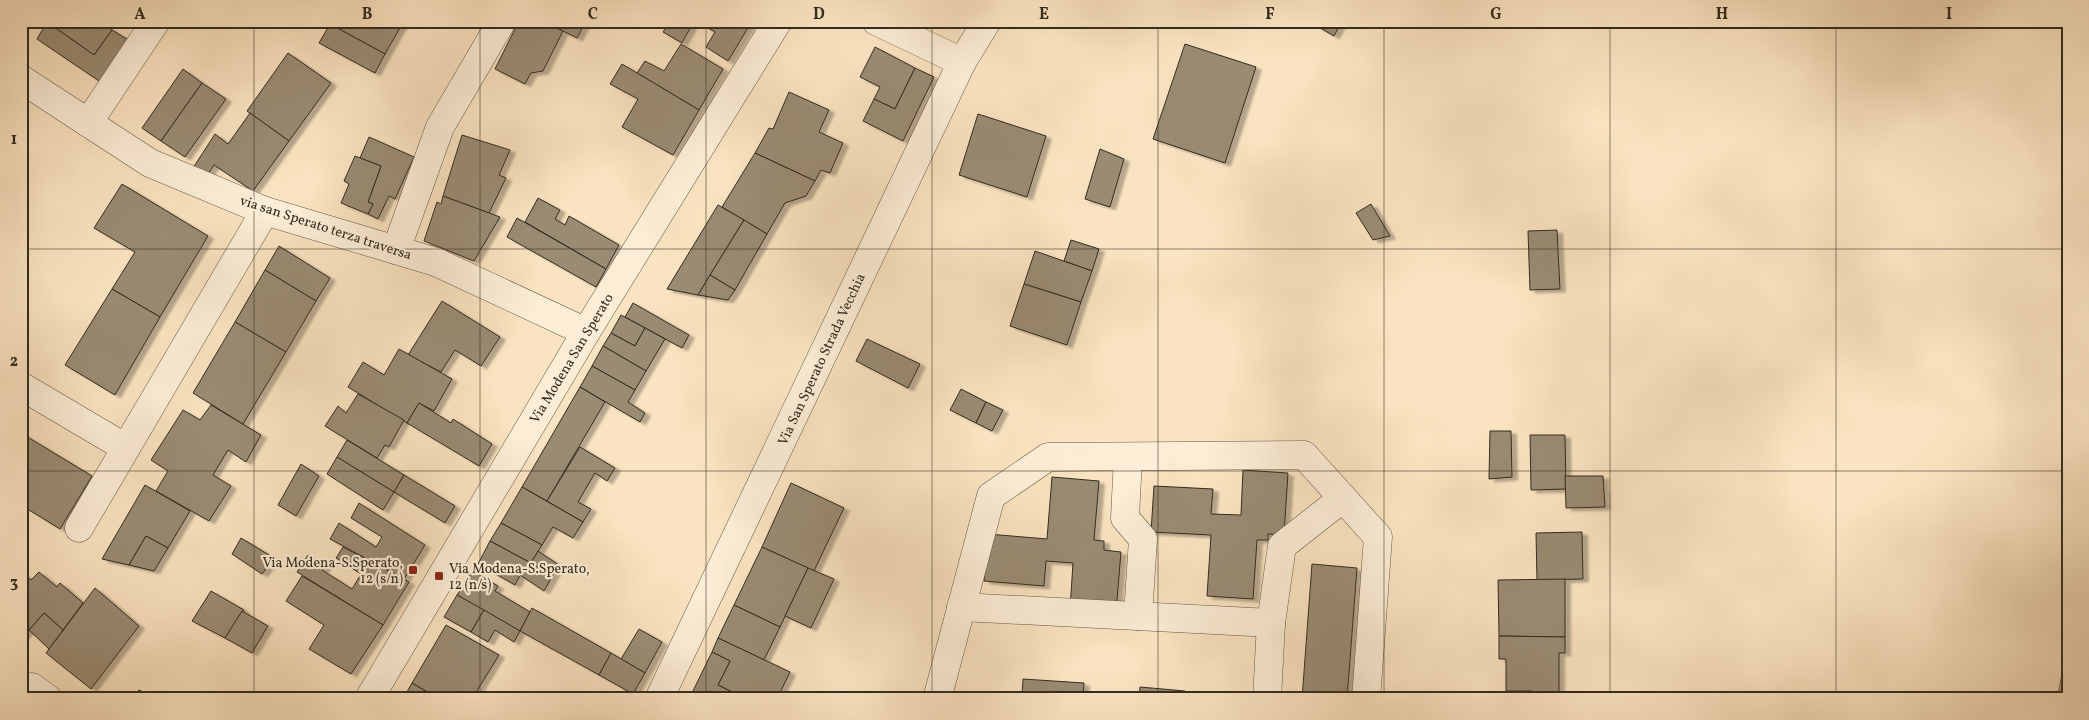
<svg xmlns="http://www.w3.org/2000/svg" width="2089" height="720" font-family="Vollkorn,serif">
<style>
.water{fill:#b6a48a;stroke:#827460}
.building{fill:#9a8b73;stroke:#332b20;filter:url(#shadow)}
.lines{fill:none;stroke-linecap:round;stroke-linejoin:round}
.minor-casing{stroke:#655948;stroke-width:29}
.minor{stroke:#fcedd6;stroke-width:28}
.grid{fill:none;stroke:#332b20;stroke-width:1;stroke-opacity:0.55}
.poi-dot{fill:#8f2418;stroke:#fcedd6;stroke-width:2}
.labels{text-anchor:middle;stroke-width:4.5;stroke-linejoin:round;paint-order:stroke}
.street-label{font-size:14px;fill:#332b20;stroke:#fcedd6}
.poi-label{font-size:14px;fill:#332b20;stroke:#fcedd6;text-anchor:end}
.neatline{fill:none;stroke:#332b20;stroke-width:2}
.grid-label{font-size:16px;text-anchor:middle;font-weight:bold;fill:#332b20}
</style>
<defs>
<filter id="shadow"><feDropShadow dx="5.5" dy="3" stdDeviation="1" flood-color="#0004"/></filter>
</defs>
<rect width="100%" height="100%" fill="#fae3c0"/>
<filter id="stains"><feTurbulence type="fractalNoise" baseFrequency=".004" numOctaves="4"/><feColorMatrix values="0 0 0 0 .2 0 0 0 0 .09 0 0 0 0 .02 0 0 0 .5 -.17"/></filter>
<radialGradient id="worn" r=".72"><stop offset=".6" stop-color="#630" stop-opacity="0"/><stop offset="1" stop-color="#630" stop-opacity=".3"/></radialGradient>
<!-- water -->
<path class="water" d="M2068 643V699H2057Z"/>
<!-- building -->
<g class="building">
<path d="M99 21 112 30 94 55 47 22Z"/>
<path d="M332 21H404L385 54 330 24Z"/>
<path d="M519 21H542L563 31 543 71 531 73 525 84 495 69Z"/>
<path d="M553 21H586L577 38 551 25Z"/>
<path d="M670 21H694L682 43 663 32Z"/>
<path d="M696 21H752L728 61 706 47 715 32Z"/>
<path d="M1308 21H1342L1334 36Z"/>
<path d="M47 22 94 55 112 30 130 41 102 83 37 39Z"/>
<path d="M330 24 385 54 375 73 319 43Z"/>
<path d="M681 44 723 69 699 110 637 73 645 61 664 71Z"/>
<path d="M1185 44 1256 67 1225 163 1153 139Z"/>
<path d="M875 47 915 68 895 109 874 99 880 87 860 77Z"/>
<path d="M288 53 331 83 289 141 247 111Z"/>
<path d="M622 64 699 110 673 155 622 127 638 99 610 84Z"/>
<path d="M915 68 934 77 903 141 863 121 874 99 895 109Z"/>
<path d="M183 69 202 83 161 141 142 128Z"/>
<path d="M202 83 226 99 185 157 161 141Z"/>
<path d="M789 92 829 110 819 132 843 143 830 173 821 170 815 181 755 153 769 128 773 129Z"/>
<path d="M250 113 289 141 253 191 214 165 206 177 193 168 215 134 228 144Z"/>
<path d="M978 114 1046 136 1027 197 959 175Z"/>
<path d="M462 135 510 150 499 175 506 178 489 213 443 196Z"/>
<path d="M369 137 414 157 395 199 389 196 378 219 368 214 373 204 368 202 381 166 360 158Z"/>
<path d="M1100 149 1124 159 1110 207 1085 199Z"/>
<path d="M755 153 815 181 806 196 785 203 767 234 722 207Z"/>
<path d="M355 156 381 166 368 202 373 204 368 214 341 203 349 184 344 181Z"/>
<path d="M122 184 208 236 160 317 112 289 135 252 94 228Z"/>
<path d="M443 196 500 217 474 261 424 241 437 202 441 204Z"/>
<path d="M538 198 560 210 555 219 565 225 569 216 619 245 606 269 525 222Z"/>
<path d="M1371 204 1390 236 1373 240 1356 213Z"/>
<path d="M718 205 744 220 698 295 667 289Z"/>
<path d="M517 218 606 269 596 287 507 237Z"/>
<path d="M744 220 767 234 735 290 710 275Z"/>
<path d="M1557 230 1560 289 1530 290 1528 231Z"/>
<path d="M1071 240 1099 249 1092 271 1064 261Z"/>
<path d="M279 246 330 278 316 301 265 270Z"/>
<path d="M1035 251 1092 271 1081 302 1024 284Z"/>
<path d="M265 270 316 301 286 352 235 322Z"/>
<path d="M710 275 735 290 728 300 698 295Z"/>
<path d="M1024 284 1081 302 1067 345 1010 326Z"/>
<path d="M112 289 160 317 115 395 65 365Z"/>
<path d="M442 301 500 337 481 366 455 350 441 372 408 355Z"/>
<path d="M633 303 689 335 682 348 625 317Z"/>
<path d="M621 315 645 328 635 346 611 333Z"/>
<path d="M235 322 286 352 243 424 193 393Z"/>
<path d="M645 328 665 339 646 371 603 346 611 333 635 346Z"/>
<path d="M867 339 920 364 908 388 856 361Z"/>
<path d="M603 346 646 371 635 390 592 366Z"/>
<path d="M399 349 452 379 434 411 419 403 407 423 348 387 363 362 384 375Z"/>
<path d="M592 366 635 390 628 402 645 413 640 422 580 387Z"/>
<path d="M580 387 605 402 547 501 522 487Z"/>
<path d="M961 389 986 402 976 423 950 410Z"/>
<path d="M358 394 404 420 389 447 385 445 377 458 325 426 338 406 346 413Z"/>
<path d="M986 402 1003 410 992 431 976 423Z"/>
<path d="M419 403 451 423 453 419 492 444 479 466 407 423Z"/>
<path d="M211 405 261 435 246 462 228 450 213 475 231 486 209 521 156 491 168 471 151 460 183 410 200 420Z"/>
<path d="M1490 431H1511L1512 477 1489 479Z"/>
<path d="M21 433 92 476 60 529 21 505Z"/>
<path d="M1530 435H1565L1566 489 1531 490Z"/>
<path d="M347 440 404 475 394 492 337 457Z"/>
<path d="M580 447 615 468 607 481 595 473 578 502 591 509 583 522 547 501Z"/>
<path d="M337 457 394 492 383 510 327 474Z"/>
<path d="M301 464 319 476 296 516 278 505Z"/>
<path d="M1243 470 1288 473 1284 535 1268 534V540H1257L1253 599 1207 596 1211 535 1151 532 1154 486 1213 489 1211 514 1241 515Z"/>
<path d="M404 475 455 506 445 523 394 492Z"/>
<path d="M1565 476H1603L1605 507 1566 508Z"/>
<path d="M1052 477 1099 481 1094 540 1104 541V550L1121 552 1116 612 1070 609 1073 563 1046 561 1044 586 984 581 988 534 1047 539Z"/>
<path d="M791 483 844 508 814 571 762 547Z"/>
<path d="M145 485 190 511 168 548 146 536 129 565 102 559Z"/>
<path d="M522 487 583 522 573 538 553 527 542 545 501 523Z"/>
<path d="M359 503 425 545 404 579 330 539 339 523 376 547 382 537 351 518Z"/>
<path d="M501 523 542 545 531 563 490 541Z"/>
<path d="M1582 532 1583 579 1537 580 1536 533Z"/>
<path d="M146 536 168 548 154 571 129 565Z"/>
<path d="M241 538 274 558 262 574 232 554Z"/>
<path d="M490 541 553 575 544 591 520 575 515 585 478 564Z"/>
<path d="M343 547 409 582 383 625 297 572 308 555 326 566 322 570 352 589 361 574 336 558Z"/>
<path d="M762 547 808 568 780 627 734 605Z"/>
<path d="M538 551 559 565 553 575 531 563Z"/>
<path d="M1312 564 1357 568 1347 699H1302Z"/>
<path d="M808 568 834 579 811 628 785 616Z"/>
<path d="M472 571 498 586 495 591 530 612 520 631 457 595Z"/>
<path d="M21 572 31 580 39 572 57 587 60 583 83 603 63 630 44 613 21 639Z"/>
<path d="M302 576 383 625 351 674 309 649 324 625 286 601Z"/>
<path d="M1565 579V637L1499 636 1498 580Z"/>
<path d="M95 588 139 626 91 689 46 653Z"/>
<path d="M211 591 244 610 225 638 192 621Z"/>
<path d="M457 595 484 610 471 632 444 617Z"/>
<path d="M734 605 780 627 764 660 718 638Z"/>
<path d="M532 608 611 653 599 675 520 631Z"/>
<path d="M484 610 520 631 514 642 495 630 488 642 471 632Z"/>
<path d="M242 611 268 626 252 653 225 638Z"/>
<path d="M44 613 63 630 49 649 29 630Z"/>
<path d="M446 625 499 655 472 699H439L412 683Z"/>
<path d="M639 629 662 642 645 673 621 659Z"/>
<path d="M1499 636 1565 637V653H1559V695H1532V691H1506V659H1499Z"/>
<path d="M718 638 790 672 777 699H746L718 685 730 661 712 652Z"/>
<path d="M712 652 730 661 718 685 746 699H703L692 693Z"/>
<path d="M611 653 645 673 633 694 599 675Z"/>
<path d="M1023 679 1084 683 1083 699H1013V694L1022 695Z"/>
<path d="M412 683 439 699H403Z"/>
<path d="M1140 687 1185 691V699H1139Z"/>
<path d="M139 690 158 699H133Z"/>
<path d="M857 693 871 699H855Z"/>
</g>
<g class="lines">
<!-- minor casing -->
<g class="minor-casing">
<g id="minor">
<path d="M876 21 962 62"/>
<path d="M21 79 150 163 265 211 436 262 586 332"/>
<path d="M88 123 156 21"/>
<path d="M396 250 440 127 502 21"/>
<path d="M21 386 126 448"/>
<path d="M1128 457 1125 518 1143 539 1138 616"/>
<path d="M79 528 265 211"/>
<path d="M961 607 1271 623"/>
<path d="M22 699 32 687 48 699"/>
<path d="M369 699 586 332 778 21"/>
<path d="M659 699 962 62 987 21"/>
<path d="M937 699 991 496 1048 457 1304 455 1378 537 1366 699"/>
<path d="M1267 699 1271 623 1282 546 1343 498"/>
</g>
</g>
<!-- minor -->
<use href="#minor" class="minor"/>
</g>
<!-- grid -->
<path class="grid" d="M254 21V699M480 21V699M706 21V699M932 21V699M1158 21V699M1384 21V699M1610 21V699M1836 21V699M21 249H2068M21 471H2068"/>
<!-- markers -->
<g class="poi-dot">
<rect x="408" y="565" width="10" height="10" rx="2.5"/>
<rect x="434" y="571" width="10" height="10" rx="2.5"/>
</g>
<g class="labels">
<!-- street labels -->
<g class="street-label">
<text transform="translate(326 227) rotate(18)" y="5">via san Sperato terza traversa</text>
<text transform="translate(571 358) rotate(-59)" y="5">Via Modena San Sperato</text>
<text transform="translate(821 359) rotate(-65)" y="5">Via San Sperato Strada Vecchia</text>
</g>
<!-- poi labels -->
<g class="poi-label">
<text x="403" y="567">Via Modena-S.Sperato,<tspan x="403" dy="16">12 (s/n)</tspan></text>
<text x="449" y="573" text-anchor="start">Via Modena-S.Sperato,<tspan x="449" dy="16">12 (n/s)</tspan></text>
</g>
</g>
<!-- margin -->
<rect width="2089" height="720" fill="none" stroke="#fae3c0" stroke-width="55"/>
<rect x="28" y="28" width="2034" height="664" class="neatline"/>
<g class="grid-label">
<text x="140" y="19">A</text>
<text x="367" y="19">B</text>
<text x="593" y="19">C</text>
<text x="819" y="19">D</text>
<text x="1044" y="19">E</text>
<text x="1270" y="19">F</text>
<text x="1496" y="19">G</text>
<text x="1722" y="19">H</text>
<text x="1949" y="19">I</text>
<text x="14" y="144">1</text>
<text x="14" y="366">2</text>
<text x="14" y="587">3</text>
</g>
<rect width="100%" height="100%" filter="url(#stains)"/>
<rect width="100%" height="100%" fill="url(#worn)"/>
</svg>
